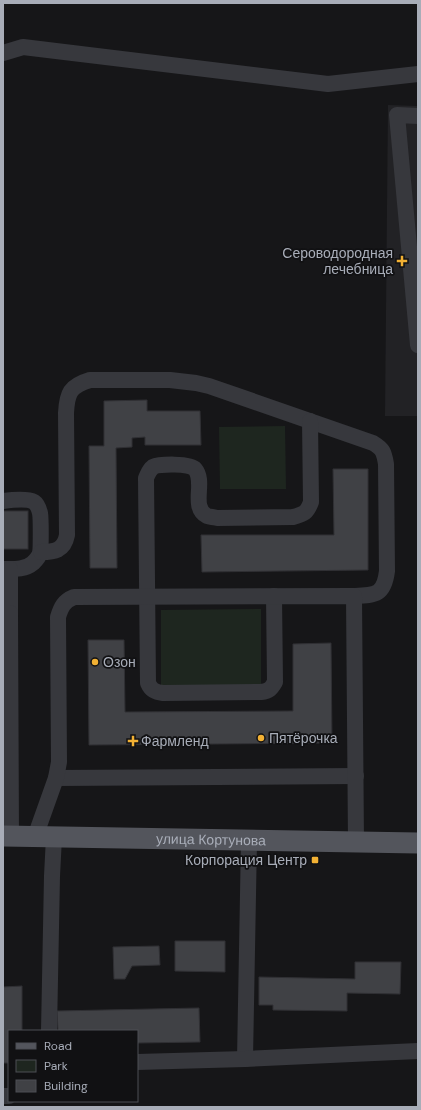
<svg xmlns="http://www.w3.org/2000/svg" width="421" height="1110" font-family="'DM Sans',sans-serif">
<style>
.built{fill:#222225}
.green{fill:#1e261f}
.building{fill:#404145;stroke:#303034}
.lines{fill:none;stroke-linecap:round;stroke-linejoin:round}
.minor{stroke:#37383d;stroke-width:16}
.major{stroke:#53555c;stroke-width:21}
.poi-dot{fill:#f2b134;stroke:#111113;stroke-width:1.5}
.labels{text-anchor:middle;stroke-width:3.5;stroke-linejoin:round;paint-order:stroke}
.poi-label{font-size:14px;fill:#a8adb8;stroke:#111113;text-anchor:start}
.street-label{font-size:14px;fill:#a8adb8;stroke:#111113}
</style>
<rect width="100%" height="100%" fill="#161618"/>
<!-- built -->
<path class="built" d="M388 105 418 106V416H385Z"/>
<!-- green -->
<g class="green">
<path d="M285 426 286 489H220L219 427Z"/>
<path d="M261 609V685L161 686V610Z"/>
</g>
<!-- building -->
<g class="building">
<path d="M147 400V411H200L201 445H145V437L132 438V447L116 448 117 568H90L89 446H104V401Z"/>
<path d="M333 469H368V570L202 572 201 535H334Z"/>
<rect x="3" y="511" width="25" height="38"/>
<path d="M88 640H124L125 712 293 711V644L331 643 332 743 89 745Z"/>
<path d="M175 941H225V972L175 971Z"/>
<path d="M159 946 160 965 132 966 125 979H114L113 947Z"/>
<path d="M355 962H401L400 994 347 993V1011L273 1010V1005H259V977L355 979Z"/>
<path d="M22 986V1031H9V1063H3V987Z"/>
<path d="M199 1008 200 1042 137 1043V1031H58L57 1011Z"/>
</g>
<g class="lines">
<!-- minor -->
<g class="minor">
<path d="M3 53 23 47 328 84 418 74"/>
<path d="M418 116 397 115 418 345"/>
<path d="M3 501C11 500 27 498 34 502 37 504 39 509 40 513 41 518 41 549 40 553 39 557 36 560 33 563 25 570 13 569 3 569"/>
<path d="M41 552C54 552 64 551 67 535L66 413C67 393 70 386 90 380H170L196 383 209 386 373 443C383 449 384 452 386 464L387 571C384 595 376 595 354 596"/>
<path d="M10 569V613"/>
<path d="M274 596 275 682C271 689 269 691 261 692L163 693C155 692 151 690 148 683L146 478C148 474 149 470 153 467 159 464 190 463 195 469 206 482 190 507 207 516 210 517 214 517 217 518L293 517C304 514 307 513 311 502L310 421"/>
<path d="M3 613H10L11 837"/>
<path d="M56 778 356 776"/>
<path d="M35 837 56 778 59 762 58 617C61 607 64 601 74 597L354 596 356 842"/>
<path d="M49 1031 52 876 54 837"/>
<path d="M245 1059 249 840"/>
<path d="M137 1062 245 1059 418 1051"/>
<path d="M3 1096H9"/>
</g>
<!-- major -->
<path class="major" id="s1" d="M3 836 418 843"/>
</g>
<!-- markers -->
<g class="poi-dot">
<path d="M400 255h4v4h4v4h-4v4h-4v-4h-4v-4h4z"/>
<circle cx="95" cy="662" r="4"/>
<circle cx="261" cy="738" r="4"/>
<path d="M131 735h4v4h4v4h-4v4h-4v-4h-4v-4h4z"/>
<rect x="311" y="856" width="8" height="8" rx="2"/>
</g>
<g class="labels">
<!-- poi labels -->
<g class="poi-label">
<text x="393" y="258" text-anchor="end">Сероводородная<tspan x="393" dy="16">лечебница</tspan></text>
<text x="103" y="667">Озон</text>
<text x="269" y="743">Пятёрочка</text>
<text x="141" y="746">Фармленд</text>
<text x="307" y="865" text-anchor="end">Корпорация Центр</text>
</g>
<!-- street labels -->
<g class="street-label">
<text dy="5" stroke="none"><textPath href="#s1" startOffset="208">улица Кортунова</textPath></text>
</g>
</g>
<!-- border -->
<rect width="421" height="1110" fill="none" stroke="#a8adb8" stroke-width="8"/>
<!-- legend -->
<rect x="8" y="1030" width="130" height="72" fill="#111113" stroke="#4d4f55"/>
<rect x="16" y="1043" width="20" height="6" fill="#53555c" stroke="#4d4f55"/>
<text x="44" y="1050" font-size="12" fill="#a8adb8">Road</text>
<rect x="16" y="1060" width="20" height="12" fill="#1e261f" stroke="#4d4f55"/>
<text x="44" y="1070" font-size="12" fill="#a8adb8">Park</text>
<rect x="16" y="1080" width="20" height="12" fill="#404145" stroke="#4d4f55"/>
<text x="44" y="1090" font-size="12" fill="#a8adb8">Building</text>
</svg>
